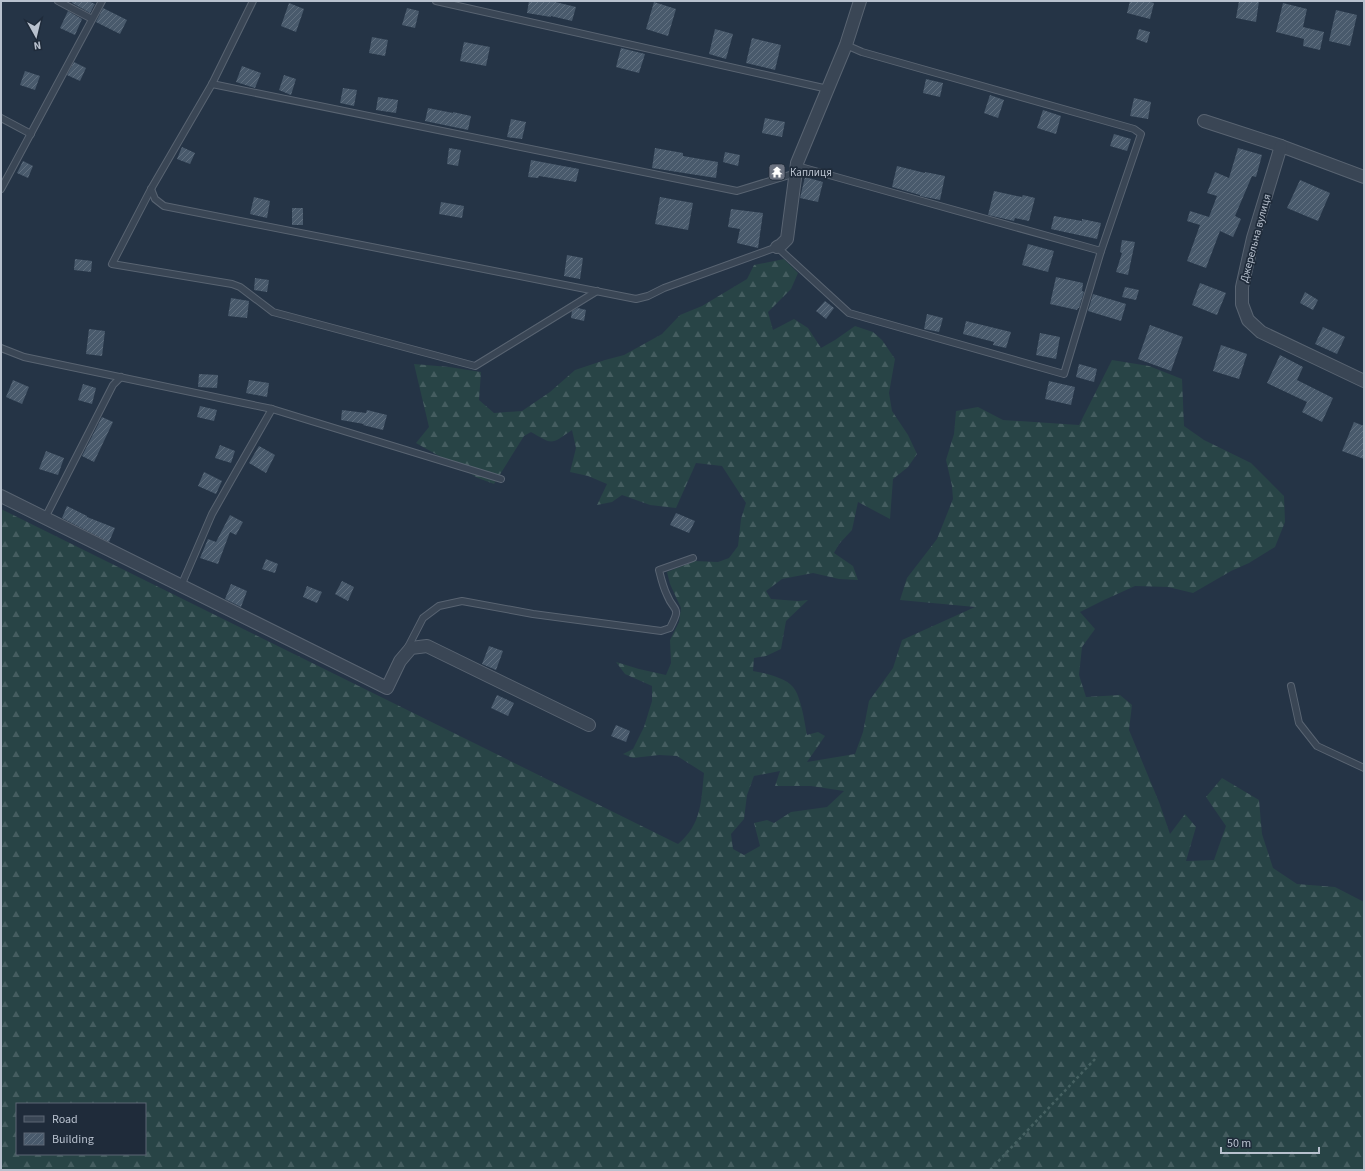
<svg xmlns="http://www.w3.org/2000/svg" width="1365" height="1171" font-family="'Source Sans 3',sans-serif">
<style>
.forest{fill:url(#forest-firs);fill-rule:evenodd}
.building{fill:url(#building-hatch)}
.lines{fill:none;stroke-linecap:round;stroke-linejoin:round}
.lane-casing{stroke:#596472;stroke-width:8}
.street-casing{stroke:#596472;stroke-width:14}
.path{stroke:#466162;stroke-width:2.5;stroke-dasharray:3 3;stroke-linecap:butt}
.lane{stroke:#3a4655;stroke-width:6}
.street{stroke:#3a4655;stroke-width:12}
.labels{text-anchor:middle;stroke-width:3.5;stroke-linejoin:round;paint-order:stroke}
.poi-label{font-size:11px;fill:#b8c1ce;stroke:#1f2b3a;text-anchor:start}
.street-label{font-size:11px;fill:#b8c1ce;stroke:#1f2b3a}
</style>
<defs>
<pattern id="forest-firs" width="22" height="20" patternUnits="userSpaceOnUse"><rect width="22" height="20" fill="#284446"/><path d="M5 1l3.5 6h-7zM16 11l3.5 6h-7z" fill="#455d60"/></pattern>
<pattern id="building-hatch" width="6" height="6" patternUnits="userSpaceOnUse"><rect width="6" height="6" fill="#495a6c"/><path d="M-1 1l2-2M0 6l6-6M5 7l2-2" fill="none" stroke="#617080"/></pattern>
</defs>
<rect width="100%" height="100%" fill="#253446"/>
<!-- forest -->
<path class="forest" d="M784 259 798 273 791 289 768 312 773 330 794 319 808 328 821 348 835 340 855 326 873 332 882 340 895 359 889 393 892 411 908 435 917 454 908 467 893 479 890 519 858 502 852 530 839 544 834 553 853 566 858 580 839 579 813 573 782 579 766 591 771 599 798 601 808 600 786 621 781 649 766 656 754 658 753 671C764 673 786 678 793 687 801 696 805 724 807 735L818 732 825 736 807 762 855 754 863 732 869 701 893 668 902 640 975 607 900 600 907 578 937 539 953 499 952 486 946 460 954 434 956 411 978 407 1003 420 1079 425 1112 360 1149 366 1182 379 1184 426 1204 440 1251 463 1284 496 1285 522 1275 547 1249 563 1231 571 1193 593 1168 587 1135 586 1104 600 1080 612 1095 629 1082 647 1079 675 1086 697 1120 695 1132 705 1129 730 1159 802 1170 834 1185 814 1196 827 1186 861 1214 860 1226 826 1206 797 1222 778 1259 800 1262 834 1273 868 1297 884 1335 887 1364 902V1170H1V509L678 844C702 824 701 801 704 773L677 756 659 755 633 758 623 754 633 749 644 727 652 701V686L625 674 616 662 639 669 666 675 671 663 670 640 679 622 681 608 670 584 667 572 695 561 718 562 729 558 738 546 741 519 746 503 722 466 696 463 676 508 650 505 622 495 612 502 597 505 607 484 588 476 570 472 576 448 572 430C550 445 554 445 531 432L524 436 494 484 478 478 416 443 429 427 414 364 449 367 481 372 479 400 494 413 522 411 550 392 575 370 605 360 624 355 662 334 680 315 702 306 747 279 754 265ZM780 771 775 786H811L844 791 827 807 791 812 774 823 767 820 754 823 760 846 744 855 733 849 731 834 744 819 747 795 754 776ZM17 1104H145V1154H17Z"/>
<!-- building -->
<g class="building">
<path d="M73 1H88L95 4 90 13 72 3Z"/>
<path d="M529 1H551L576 7 572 21 551 16V17L527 13Z"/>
<path d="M1130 1H1147L1154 3 1150 19 1127 13Z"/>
<path d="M1239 1H1259L1256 22 1236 18Z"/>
<path d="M654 2 676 9 668 36 646 29Z"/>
<path d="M289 3 304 9 296 32 281 26Z"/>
<path d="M1283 3 1307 9 1303 27 1324 32 1320 50 1303 46 1304 39 1276 32Z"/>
<path d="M103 8 127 20 120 34 96 22Z"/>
<path d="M407 8 419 11 415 28 402 25Z"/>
<path d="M1336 10 1357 15 1350 46 1329 41Z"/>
<path d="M68 11 82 19 75 35 60 28Z"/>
<path d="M715 29 733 34 726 59 709 54Z"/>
<path d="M1139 29 1150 32 1147 43 1136 39Z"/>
<path d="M372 37 388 40 385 56 369 53Z"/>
<path d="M752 38 781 45 775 70 746 63Z"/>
<path d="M464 42 490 47 486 66 460 61Z"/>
<path d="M621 48 645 54 639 73 616 67Z"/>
<path d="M74 62 86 68 80 81 67 75Z"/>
<path d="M242 66 261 73 255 88 236 82Z"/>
<path d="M25 71 40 76 35 90 20 85Z"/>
<path d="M284 75 296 79 291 95 279 90Z"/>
<path d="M926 79 943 83 940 97 923 93Z"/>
<path d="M343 88 357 90 354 106 340 103Z"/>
<path d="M990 95 1004 100 998 118 984 113Z"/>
<path d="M378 97 398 100 396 113 376 110Z"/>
<path d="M1134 98 1151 102 1148 119 1130 116Z"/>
<path d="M428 108 453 113V112L471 116 468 130 425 121Z"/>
<path d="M1043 110 1061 116 1056 134 1037 128Z"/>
<path d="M765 118 785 122 782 137 762 133Z"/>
<path d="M511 119 526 122 522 139 507 137Z"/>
<path d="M1114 134 1131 139 1127 151 1110 146Z"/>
<path d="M182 147 195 153 190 164 177 159Z"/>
<path d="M449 148 461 150 458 166 447 164Z"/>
<path d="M655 148 683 153V156L718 162 716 178 652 168Z"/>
<path d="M1238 148 1262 155 1256 177 1252 176 1235 216 1241 219 1233 237 1220 231 1206 268 1187 261 1200 225 1187 221 1190 211 1209 217 1217 196 1207 193 1215 172 1229 178Z"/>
<path d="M725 152 740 155 738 166 723 162Z"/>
<path d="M531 160 579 169 576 182 539 176 538 178 528 177Z"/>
<path d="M23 161 33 166 28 178 17 173Z"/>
<path d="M897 166 925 173V172L945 176 940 200 920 196V195L892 187Z"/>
<path d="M805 177 823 182 818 202 800 198Z"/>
<path d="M1300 180 1330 193 1318 221 1287 208Z"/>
<path d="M994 191 1022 197 1023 195 1035 198 1029 221 1015 218 1014 221 988 215Z"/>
<path d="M254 197 270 201 267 218 250 214Z"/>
<path d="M660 197 693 203 688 230 655 224Z"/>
<path d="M441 202 464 206 462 218 439 214Z"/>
<rect x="292" y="208" width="11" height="17"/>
<path d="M731 209 763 213 758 248 737 243 740 229 728 227Z"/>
<path d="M1054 216 1082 221V219L1101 223 1097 239 1051 229Z"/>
<path d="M1122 240 1135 242 1128 275 1116 272 1122 253 1120 252Z"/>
<path d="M1028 244 1054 251 1048 272 1022 265Z"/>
<path d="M567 255 583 258 580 279 564 276Z"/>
<path d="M75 259 92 261 91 272 74 270Z"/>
<path d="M1056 277 1083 283 1082 291 1084 292 1079 308H1078L1077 310 1050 304Z"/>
<path d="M255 278 269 280 267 292 254 290Z"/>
<path d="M1200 283 1226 293 1217 315 1192 305Z"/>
<path d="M1125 287 1139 290 1136 300 1122 297Z"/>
<path d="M1305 292 1318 300 1313 310 1300 303Z"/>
<path d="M1093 294 1126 304 1121 321 1088 311Z"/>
<path d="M231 298 249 301 247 318 228 316Z"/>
<path d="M825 301 834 308 826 319 816 311Z"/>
<path d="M578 308 586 310 584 321 571 318 572 311Z"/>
<path d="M927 314 943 318 939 332 924 329Z"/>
<path d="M966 321 1011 332 1006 348 993 345 994 342 963 334Z"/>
<path d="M1150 325 1183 337 1171 371 1138 359Z"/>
<path d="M1323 327 1345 337 1337 354 1315 344Z"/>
<path d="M89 329 105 331 102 356 86 354Z"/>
<path d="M1040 333 1060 337 1056 359 1036 355Z"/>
<path d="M1221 345 1247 354 1239 379 1213 371Z"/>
<path d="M1280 355 1303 367 1297 380 1333 398 1322 422 1302 412 1307 402 1267 383Z"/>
<path d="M1079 364 1097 369 1094 382 1076 377Z"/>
<path d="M199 374 218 375 217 388 198 387Z"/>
<path d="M13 380 29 387 22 404 6 397Z"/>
<path d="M249 380 269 383 267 397 246 393Z"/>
<path d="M1049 381 1075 387 1071 405 1045 399Z"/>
<path d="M83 384 96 388 92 404 78 400Z"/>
<path d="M200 406 217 410 214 421 197 417Z"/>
<path d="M342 410 366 413 367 410 387 415 383 430 363 425 364 424 341 420Z"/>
<path d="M102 417 113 422 94 462 82 456Z"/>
<path d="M1354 422 1364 426V459L1342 451Z"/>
<path d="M220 445 235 451 231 463 215 458Z"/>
<path d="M259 446 275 455 266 473 249 463Z"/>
<path d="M46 451 64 458 58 475 39 469Z"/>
<path d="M204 472 222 481 216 494 198 486Z"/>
<path d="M67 506 87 516V517L115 528 109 542 62 518Z"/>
<path d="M676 513 695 521 689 533 670 525Z"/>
<path d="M230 515 243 522 236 535 230 532 218 564 200 558 208 539 216 542Z"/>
<path d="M266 559 278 564 275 573 262 569Z"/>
<path d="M342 581 354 587 348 601 335 594Z"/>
<path d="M231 584 247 591 241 607 225 599Z"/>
<path d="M307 586 322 592 317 603 303 597Z"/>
<path d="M489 646 503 651 496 670 482 664Z"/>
<path d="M497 695 514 703 508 716 491 708Z"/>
<path d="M616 725 630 731 626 742 611 736Z"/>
</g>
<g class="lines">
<!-- lane casing -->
<g class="lane-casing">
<g id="lane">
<path d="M58 1 92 19"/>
<path d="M253 1 212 84 151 189 112 264 232 284 240 287 273 312 475 366 597 291"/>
<path d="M436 1 828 89"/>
<path d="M212 84 737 191 796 173"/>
<path d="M1 118 31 134"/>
<path d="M797 166 1101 251"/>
<path d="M1 189 102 1"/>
<path d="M151 189 155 199 164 206 636 299 648 296 664 288 777 247 849 313 1064 374 1101 251 1141 134 1134 129 862 52 846 45"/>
<path d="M1 348 24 357 272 409 501 479"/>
<path d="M45 518 113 385 121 377"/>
<path d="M181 586 212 514 233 477 272 409"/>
<path d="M407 649 423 618 439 606 462 601 533 614 661 631 670 628C682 605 674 613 667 595 663 587 661 578 659 570L693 558"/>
<path d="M1291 686 1299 723 1317 746 1364 768"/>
</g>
</g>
<!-- street casing -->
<g class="street-casing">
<g id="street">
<path d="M1204 121 1281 146 1364 177"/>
<path d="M1281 146 1253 238 1242 287V304L1248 320 1261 332 1364 381"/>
<path d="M777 247 781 245 787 239 797 163 846 45 860 1"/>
<path d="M1 496 387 688 400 661 411 648 427 646 589 725"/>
</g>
</g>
<!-- path -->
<path class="path" d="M990 1170 1095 1059"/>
<!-- lane -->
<use href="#lane" class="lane"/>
<!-- street -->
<use href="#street" class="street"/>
</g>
<!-- icons -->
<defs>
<g id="temple-square" transform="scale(0.9)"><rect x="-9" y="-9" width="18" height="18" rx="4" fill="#6b7280" stroke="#1f2b3a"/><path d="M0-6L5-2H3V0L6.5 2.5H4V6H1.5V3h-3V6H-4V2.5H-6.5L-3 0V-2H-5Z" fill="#fff"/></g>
</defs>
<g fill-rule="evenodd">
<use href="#temple-square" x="777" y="172"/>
</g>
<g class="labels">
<!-- poi labels -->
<g class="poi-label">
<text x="790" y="176">Каплиця</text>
</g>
<!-- street labels -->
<g class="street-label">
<text transform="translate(1255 238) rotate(-75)" y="4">Джерельна вулиця</text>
</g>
</g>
<!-- border -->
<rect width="1365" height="1171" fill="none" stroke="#b8c1ce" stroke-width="4"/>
<!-- legend -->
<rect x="16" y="1103" width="130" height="52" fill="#1f2b3a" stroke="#5c6775"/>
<rect x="24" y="1116" width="20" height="6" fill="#3a4655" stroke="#5c6775"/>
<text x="52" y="1123" font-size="12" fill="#b8c1ce">Road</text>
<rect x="24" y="1133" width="20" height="12" fill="url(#building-hatch)" stroke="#5c6775"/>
<text x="52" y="1143" font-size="12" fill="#b8c1ce">Building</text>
<!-- north arrow -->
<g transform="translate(36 36) rotate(172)" stroke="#1f2b3a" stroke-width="3" paint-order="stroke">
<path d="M0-3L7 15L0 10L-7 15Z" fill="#b8c1ce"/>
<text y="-6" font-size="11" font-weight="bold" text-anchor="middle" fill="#b8c1ce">N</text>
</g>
<!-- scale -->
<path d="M1221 1147v6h98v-6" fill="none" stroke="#b8c1ce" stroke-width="2"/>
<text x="1227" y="1147" font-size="12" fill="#b8c1ce" stroke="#1f2b3a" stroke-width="3" paint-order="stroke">50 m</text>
</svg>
